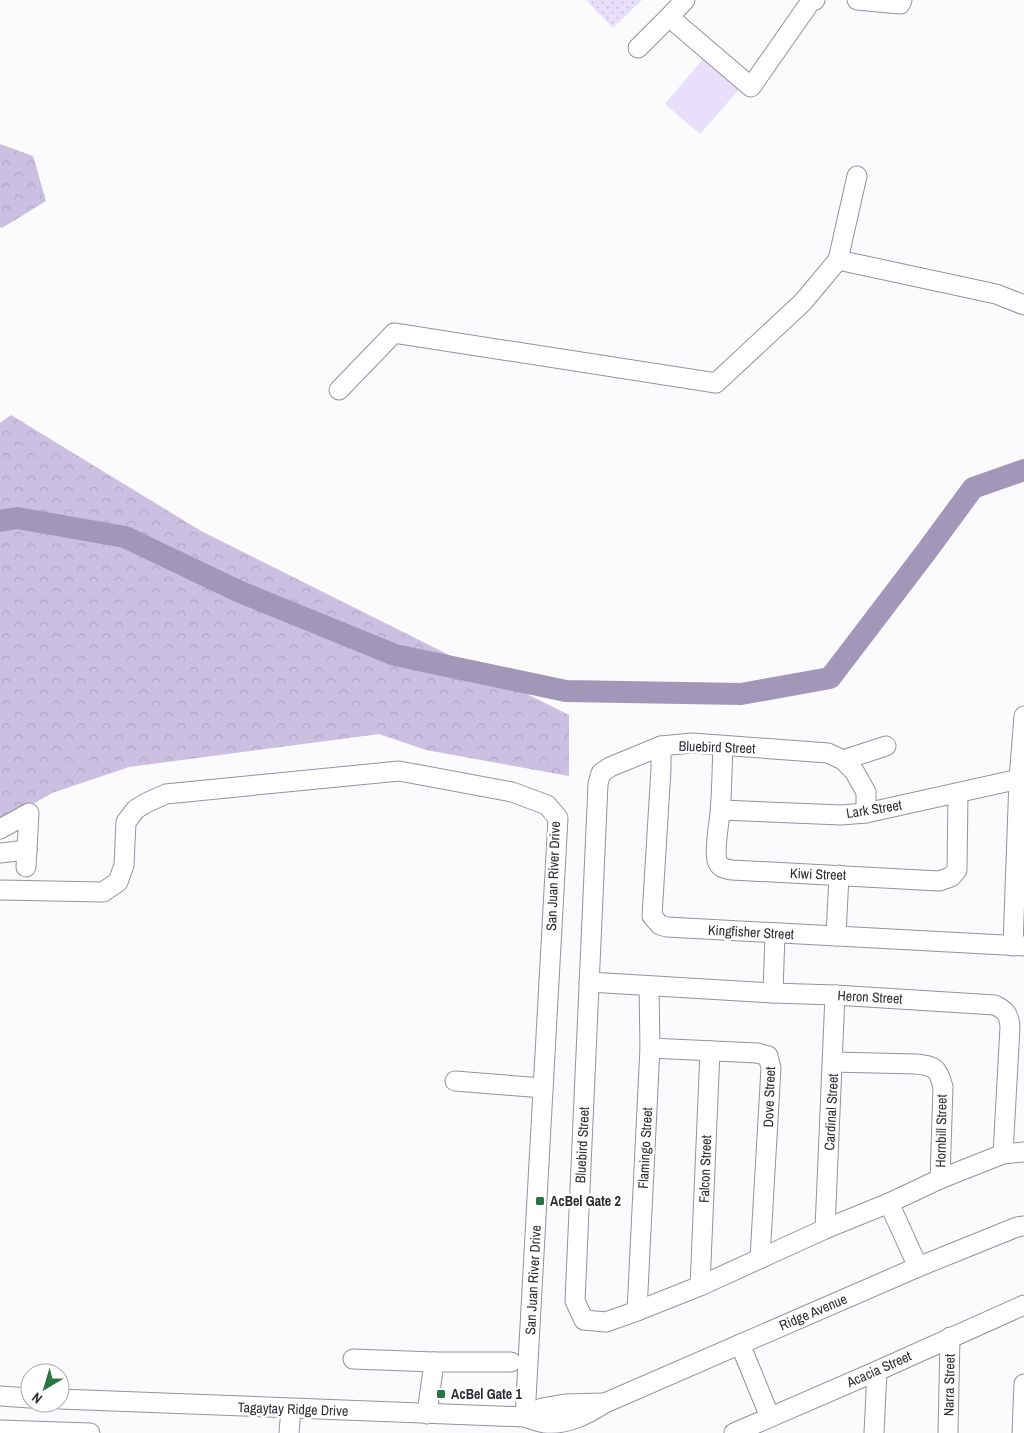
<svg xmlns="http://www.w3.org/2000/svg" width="1024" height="1433" font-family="'Archivo Narrow',sans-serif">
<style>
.grass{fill:url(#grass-dots)}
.forest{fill:url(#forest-crowns)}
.garden{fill:#e8dffb}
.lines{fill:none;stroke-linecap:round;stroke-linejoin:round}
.river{stroke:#a297b8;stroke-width:22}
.minor-casing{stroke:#9691a1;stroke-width:21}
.minor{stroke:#fff;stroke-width:19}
.poi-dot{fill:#2a7441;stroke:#fff;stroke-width:2}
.labels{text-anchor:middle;stroke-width:5;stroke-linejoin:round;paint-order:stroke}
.street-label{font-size:14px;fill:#302e35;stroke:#fff}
.poi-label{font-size:14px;font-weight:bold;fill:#302e35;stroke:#fff;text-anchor:start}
</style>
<defs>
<pattern id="grass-dots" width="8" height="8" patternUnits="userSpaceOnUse" patternTransform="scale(1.25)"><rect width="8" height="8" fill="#e8dffb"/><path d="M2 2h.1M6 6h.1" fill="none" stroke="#c7c0d8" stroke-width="1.8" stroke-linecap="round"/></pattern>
<pattern id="forest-crowns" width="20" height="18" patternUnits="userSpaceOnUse" patternTransform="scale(1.25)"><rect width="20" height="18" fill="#ccc0e2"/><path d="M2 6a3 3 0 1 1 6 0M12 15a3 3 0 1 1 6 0" fill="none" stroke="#b0a5c2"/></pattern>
</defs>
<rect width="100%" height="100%" fill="#fbfafd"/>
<!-- grass -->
<path class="grass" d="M586 0H642L613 28Z"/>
<!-- forest -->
<g class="forest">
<path d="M0 144 33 156 46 201 2 228 0 227Z"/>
<path d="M11 415 201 531 569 715V776L426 750 379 734 129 767 52 793 0 823V423Z"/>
</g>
<!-- garden -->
<path class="garden" d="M707 54 743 85 700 134 665 104Z"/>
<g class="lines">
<!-- river -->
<path class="river" d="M0 521 17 518 125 537 238 591 395 655 566 691 741 694 830 678 926 552 973 488 1024 470"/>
<!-- minor casing -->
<g class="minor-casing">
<g id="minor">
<path d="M685 0 669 17 751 87 811 1 815 0"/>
<path d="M857 0 900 4 902 0"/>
<path d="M638 48 669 17"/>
<path d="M838 260 857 176"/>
<path d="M339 390 394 333 716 383 803 302 838 260 996 294 1024 305"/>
<path d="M661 746V769L652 916 660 925 667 927 1024 946"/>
<path d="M723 746C722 768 722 790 720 813 719 825 714 849 717 860 719 868 725 869 732 870L939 881 951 877 957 870 958 793"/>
<path d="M843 760 886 746"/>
<path d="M721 810 841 815 866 813 1024 778"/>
<path d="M866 813V792L854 771 843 760 828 753 692 743 661 746 610 767 601 773 598 784 575 1301 584 1320 606 1322 637 1311 700 1286 825 1229 889 1203 940 1179 1003 1154 1024 1152"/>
<path d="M0 829 29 813 26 867"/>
<path d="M0 853 27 850"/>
<path d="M0 890 103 892 118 882 124 865 126 822 136 809 148 802 166 794 399 771 512 792 547 805 558 818 525 1417"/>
<path d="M836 936 839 875"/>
<path d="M1013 946 1019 779 1024 716"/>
<path d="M589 982 773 993 835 995 995 1005C1006 1011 1009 1014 1010 1027L1003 1154"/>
<path d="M773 993 775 933"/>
<path d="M650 1048 757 1053 768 1056 771 1068 760 1258"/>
<path d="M833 1062 916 1064C935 1066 938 1068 943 1087L940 1179"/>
<path d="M455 1081 543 1088"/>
<path d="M889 1203 918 1267"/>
<path d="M825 1229 835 995"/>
<path d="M700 1286 710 1051"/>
<path d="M637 1311 650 1048 649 986"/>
<path d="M740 1344 770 1417"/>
<path d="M353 1359 434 1362H511"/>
<path d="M0 1396 30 1398"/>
<path d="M60 1399 525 1417C531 1419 538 1422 545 1423 567 1425 586 1415 605 1403L918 1267 1017 1227 1024 1226"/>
<path d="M427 1414 434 1362"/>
<path d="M525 1417 542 1408 565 1404 603 1403"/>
<path d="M0 1430 90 1433"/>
<path d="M289 1433 291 1409"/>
<path d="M734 1433 877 1371 1024 1305"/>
<path d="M874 1433 877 1371"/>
<path d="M948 1433 950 1337"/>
<path d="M1022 1433 1024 1384"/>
</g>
</g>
<!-- minor -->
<use href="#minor" class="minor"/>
</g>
<!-- markers -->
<g class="poi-dot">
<rect x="535" y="1196" width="10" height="10" rx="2.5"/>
<rect x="436" y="1389" width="10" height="10" rx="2.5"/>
</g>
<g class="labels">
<!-- street labels -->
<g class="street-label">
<text transform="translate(717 747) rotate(2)" y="5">Bluebird Street</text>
<text transform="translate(874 809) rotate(-9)" y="5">Lark Street</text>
<text transform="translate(818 874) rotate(2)" y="5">Kiwi Street</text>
<text transform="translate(553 876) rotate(-88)" y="5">San Juan River Drive</text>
<text transform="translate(751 932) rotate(3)" y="5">Kingfisher Street</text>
<text transform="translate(870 997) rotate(3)" y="5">Heron Street</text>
<text transform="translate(769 1097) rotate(-88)" y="5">Dove Street</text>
<text transform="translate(831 1112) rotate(-87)" y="5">Cardinal Street</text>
<text transform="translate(941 1131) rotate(-89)" y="5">Hornbill Street</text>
<text transform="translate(582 1145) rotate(-87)" y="5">Bluebird Street</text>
<text transform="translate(645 1148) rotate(-87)" y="5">Flamingo Street</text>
<text transform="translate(705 1169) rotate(-88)" y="5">Falcon Street</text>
<text transform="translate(533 1280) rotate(-87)" y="5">San Juan River Drive</text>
<text transform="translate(813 1312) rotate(-23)" y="5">Ridge Avenue</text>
<text transform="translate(879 1369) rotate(-24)" y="5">Acacia Street</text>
<text transform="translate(949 1385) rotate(-89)" y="5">Narra Street</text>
<text transform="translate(293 1409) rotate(2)" y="5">Tagaytay Ridge Drive</text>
</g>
<!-- poi labels -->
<g class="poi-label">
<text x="550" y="1206">AcBel Gate 2</text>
<text x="451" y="1399">AcBel Gate 1</text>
</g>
</g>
<!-- north arrow -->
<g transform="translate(45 1388) rotate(218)"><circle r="24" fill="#ffffff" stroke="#acabae"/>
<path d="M0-4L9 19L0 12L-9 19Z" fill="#2a7441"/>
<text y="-8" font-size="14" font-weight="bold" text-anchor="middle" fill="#302e35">N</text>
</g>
</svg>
